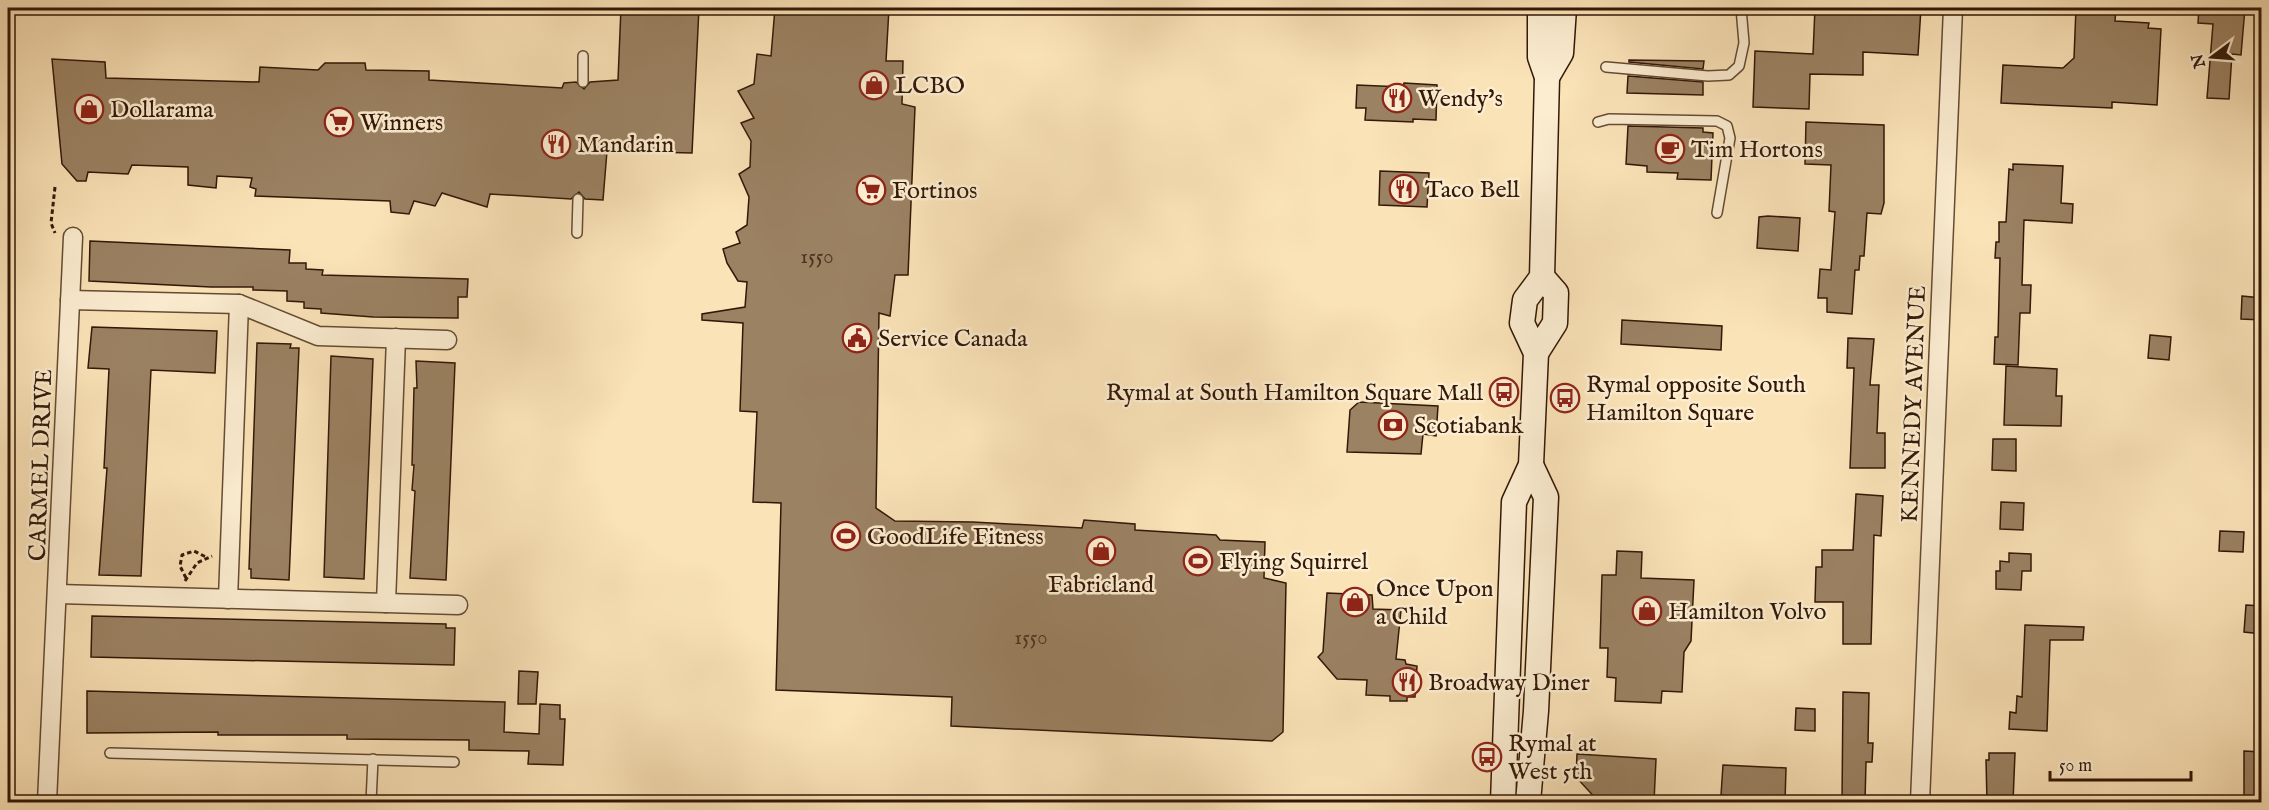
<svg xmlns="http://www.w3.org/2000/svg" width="2269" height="810" font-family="'IM FELL English',serif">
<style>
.building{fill:#9b8263;stroke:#321807;stroke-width:1.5}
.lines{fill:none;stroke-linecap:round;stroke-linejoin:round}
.service-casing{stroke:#644b33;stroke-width:12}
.minor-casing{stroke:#644b33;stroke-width:21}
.secondary-casing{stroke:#321807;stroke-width:27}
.path{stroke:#321807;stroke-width:3;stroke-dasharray:4.5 3;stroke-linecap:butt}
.service{stroke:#fcedd1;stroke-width:9}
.minor{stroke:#fcedd1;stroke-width:18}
.secondary{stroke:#fcedd1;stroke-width:24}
.labels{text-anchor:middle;stroke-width:5;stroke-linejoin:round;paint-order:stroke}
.number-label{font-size:21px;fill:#4c321e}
.poi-label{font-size:24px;fill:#321807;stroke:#fcedd1;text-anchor:start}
.street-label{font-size:24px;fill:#321807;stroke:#fcedd1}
</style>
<rect width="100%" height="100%" fill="#fbe3b8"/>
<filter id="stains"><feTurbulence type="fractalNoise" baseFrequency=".00333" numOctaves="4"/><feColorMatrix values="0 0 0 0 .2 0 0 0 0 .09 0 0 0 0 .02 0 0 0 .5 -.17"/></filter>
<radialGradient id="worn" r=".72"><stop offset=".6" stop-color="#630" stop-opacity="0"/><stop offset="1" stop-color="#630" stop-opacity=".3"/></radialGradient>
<!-- building -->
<g class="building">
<path d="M621 8H699L692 153 607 151 603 200 585 199 579 192 571 199 490 194 487 207 442 193 435 206 414 201 409 214 391 212 390 201 255 196 256 189 250 187 252 178 217 176 216 188 188 185V167L132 165 128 174 88 172 86 181H77L62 164 52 59 105 62 106 78 259 82 260 67 318 70 325 63H365L366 70 429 71V80L562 88 564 83 576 82 584 89 590 82 618 80Z"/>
<path d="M775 8H889L886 61H903L902 104 915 107 908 275H895L890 316 879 313 876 508 895 521 973 522 1082 528 1084 520 1135 524V530L1216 535 1220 540 1265 542 1264 578 1286 583 1283 732 1272 741 951 726 952 697 776 690 781 503 753 502 757 412 740 411 743 323 702 320V314L745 307 747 282 738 281 727 263 723 249 740 243 736 232 747 225 749 197 739 174 750 167 751 141 741 123 754 118 738 91 754 84 757 54 771 56Z"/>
<path d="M1815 8H1921L1918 55 1863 52V75L1810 74 1809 109 1753 107 1755 51 1813 54Z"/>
<path d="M2076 8H2116L2115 21 2149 23 2148 28 2161 29 2157 105 2112 102V108L2001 103 2003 65 2063 68 2074 58Z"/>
<path d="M2199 8H2245L2241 55 2232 54 2229 99 2207 98 2213 24 2198 23Z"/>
<path d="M1629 60 1704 61 1703 69 1629 62Z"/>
<path d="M1628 76 1703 82V95L1627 93Z"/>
<path d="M1404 83 1437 85 1436 120 1413 119V122L1365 120 1366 108H1356L1357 85 1403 87Z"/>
<path d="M1806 122 1884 125V203L1881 214 1867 213 1864 256H1860L1859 270H1855L1852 314 1827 312V298H1818L1820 269 1831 270 1835 212 1829 211 1831 165 1805 164Z"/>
<path d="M1628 126 1703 128V132L1713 133 1711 180 1677 179 1678 173 1647 172V166L1626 164Z"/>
<path d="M2013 164 2063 166 2061 203 2073 204 2072 223 2024 220 2022 285H2031L2030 313H2020L2018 365 1994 364 1995 337H1998L2000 258H1995L1996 242H1999V222H2006L2009 169 2013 170Z"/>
<path d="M1380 171 1429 173 1427 207 1379 205Z"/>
<path d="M1768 216 1800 218 1798 251 1757 248 1759 217Z"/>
<path d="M90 241 290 250 289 263H306V269L323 270 322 275 468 279 467 297H458V318L373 317 321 313V309L304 308V302L287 301V291L253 290V287H211L89 281Z"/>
<path d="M2242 296 2262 298V320L2241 319Z"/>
<path d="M1622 320 1722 326 1721 350 1621 344Z"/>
<path d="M92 327 217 331 215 373 151 370 141 576 99 575 107 468H104L109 369 88 368Z"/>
<path d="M2150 335 2171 337 2169 360 2148 358Z"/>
<path d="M1848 338 1874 339 1870 385H1879L1877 433H1885V468H1850L1854 368H1847Z"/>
<path d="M257 343 291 344 290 348H299L289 580 251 578V569H249Z"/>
<path d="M331 356 373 359 364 579 324 577Z"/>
<path d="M416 361 455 363 446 580 410 578 415 491 412 490 414 465H412L414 388H417Z"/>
<path d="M2006 366 2057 369 2056 396H2062L2061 426 2004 425Z"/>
<path d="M1359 402 1438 406 1436 436 1423 434 1421 454 1347 452 1350 410Z"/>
<path d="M1993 439H2016V471L1992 470Z"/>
<path d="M1856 494 1883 496 1881 536 1874 535 1871 644H1843V602H1815L1816 567H1822V550H1853Z"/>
<path d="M2001 502 2024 503 2023 530 2000 529Z"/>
<path d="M2220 531 2244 532 2243 552 2219 551Z"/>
<path d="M1617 551 1642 552 1641 578 1694 580 1691 641 1684 652 1682 692 1662 691 1661 703 1615 701 1616 678 1607 677 1608 648H1600L1602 575H1616Z"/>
<path d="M2009 553 2031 554V571H2022L2021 590 1996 589V571H2000V561L2009 562Z"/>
<path d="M1327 593 1372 595 1373 609 1401 610 1396 659 1405 660 1406 664 1417 666 1415 697H1407V701H1390V696L1366 695 1367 680 1337 679 1318 657 1323 652Z"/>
<path d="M2246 605 2262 606V634L2244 632Z"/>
<path d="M92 616 446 624V628H455L454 665 91 657Z"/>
<path d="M2025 625 2084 627 2083 640H2050L2047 731 2009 729 2010 712 2016 713 2017 696 2022 697Z"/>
<path d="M519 671 538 672 536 704H518Z"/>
<path d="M87 691 505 702 504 732 539 734 540 704 560 705V719H565L563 765 528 764 529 751 469 750V740L347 739V735H218V732L87 733Z"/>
<path d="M1843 692 1869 693 1868 743H1873L1872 762H1866L1865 802H1842Z"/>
<path d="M1796 708 1815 709V731L1795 730Z"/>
<path d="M2244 751 2262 752V802H2244Z"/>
<path d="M1989 753H2015L2013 802H1987L1986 760H1989Z"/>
<path d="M1577 754 1656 759 1654 802H1599L1576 777Z"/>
<path d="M1723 765 1786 768 1785 802H1731L1729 796 1721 795Z"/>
</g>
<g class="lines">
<!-- service casing -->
<g class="service-casing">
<g id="service">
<path d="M1606 67 1708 76 1729 75 1739 66 1744 43 1741 8"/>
<path d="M583 82V56"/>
<path d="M1598 122 1609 119 1717 121 1727 126 1730 138 1717 213"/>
<path d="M577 233 578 199"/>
<path d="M110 753 454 762"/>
<path d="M371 802 373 759"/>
</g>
</g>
<!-- minor casing -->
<g class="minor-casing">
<g id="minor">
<path d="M70 300 239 304 318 336 447 340"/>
<path d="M58 594 386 603 396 338"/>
<path d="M228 599 239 304"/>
<path d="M386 603 458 605"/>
<path d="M47 802 73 237"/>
<path d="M1920 802 1953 8"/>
</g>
</g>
<!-- secondary casing -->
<g class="secondary-casing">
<g id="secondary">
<path d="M1547 77 1561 53 1564 8"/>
<path d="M1536 353 1555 323 1556 293 1542 277"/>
<path d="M1503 802 1514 502 1531 465 1536 353 1522 323 1525 300 1542 277 1547 77 1540 57V8"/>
<path d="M1528 802 1536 711 1546 497 1531 465"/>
</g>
</g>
<!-- path -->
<g class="path">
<path d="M55 187 51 223 55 233"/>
<path d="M186 578 180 566 182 555 194 551 206 557"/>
<path d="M185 581 197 563 212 556"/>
</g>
<!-- service -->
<use href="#service" class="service"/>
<!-- minor -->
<use href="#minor" class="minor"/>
<!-- secondary -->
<use href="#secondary" class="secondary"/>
</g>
<!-- icons -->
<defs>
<g id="shop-ring" transform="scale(1.5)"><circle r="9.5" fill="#fcedd1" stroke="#8f2418" stroke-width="1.5"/><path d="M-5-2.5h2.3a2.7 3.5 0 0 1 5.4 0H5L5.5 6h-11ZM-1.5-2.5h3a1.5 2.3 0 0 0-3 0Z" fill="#8f2418"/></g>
<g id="restaurant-ring" transform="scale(1.5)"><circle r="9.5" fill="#fcedd1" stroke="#8f2418" stroke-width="1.5"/><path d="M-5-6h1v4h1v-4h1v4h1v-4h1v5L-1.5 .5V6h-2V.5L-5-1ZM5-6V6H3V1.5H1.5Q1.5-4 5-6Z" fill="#8f2418"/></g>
<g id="supermarket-ring" transform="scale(1.5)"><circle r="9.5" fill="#fcedd1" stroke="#8f2418" stroke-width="1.5"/><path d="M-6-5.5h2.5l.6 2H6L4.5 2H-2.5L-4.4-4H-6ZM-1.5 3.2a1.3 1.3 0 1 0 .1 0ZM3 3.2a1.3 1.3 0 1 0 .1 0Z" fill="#8f2418"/></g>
<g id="cafe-ring" transform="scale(1.5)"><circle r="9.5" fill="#fcedd1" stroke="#8f2418" stroke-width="1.5"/><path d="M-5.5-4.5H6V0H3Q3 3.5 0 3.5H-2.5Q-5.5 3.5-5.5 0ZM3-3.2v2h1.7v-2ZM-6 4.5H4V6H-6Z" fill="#8f2418"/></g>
<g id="civic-ring" transform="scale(1.5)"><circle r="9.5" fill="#fcedd1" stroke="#8f2418" stroke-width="1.5"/><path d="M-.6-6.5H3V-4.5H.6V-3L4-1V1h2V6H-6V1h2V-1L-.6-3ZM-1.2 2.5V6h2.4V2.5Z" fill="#8f2418"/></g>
<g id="bus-ring" transform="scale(1.5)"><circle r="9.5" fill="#fcedd1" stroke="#8f2418" stroke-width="1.5"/><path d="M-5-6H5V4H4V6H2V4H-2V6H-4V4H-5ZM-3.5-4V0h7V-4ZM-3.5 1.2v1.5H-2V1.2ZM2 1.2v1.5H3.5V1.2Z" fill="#8f2418"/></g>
<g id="bank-ring" transform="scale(1.5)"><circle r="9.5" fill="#fcedd1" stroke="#8f2418" stroke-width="1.5"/><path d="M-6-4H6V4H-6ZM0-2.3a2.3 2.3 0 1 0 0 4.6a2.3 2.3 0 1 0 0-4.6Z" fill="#8f2418"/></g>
<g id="stadium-ring" transform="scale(1.5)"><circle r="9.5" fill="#fcedd1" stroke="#8f2418" stroke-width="1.5"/><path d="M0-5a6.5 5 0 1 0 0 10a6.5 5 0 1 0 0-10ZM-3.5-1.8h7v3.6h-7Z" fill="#8f2418"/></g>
</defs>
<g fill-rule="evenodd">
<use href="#shop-ring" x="874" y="85"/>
<use href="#restaurant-ring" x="1397" y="98"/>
<use href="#shop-ring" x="89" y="109"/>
<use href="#supermarket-ring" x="339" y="122"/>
<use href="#restaurant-ring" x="556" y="144"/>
<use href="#cafe-ring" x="1670" y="149"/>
<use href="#restaurant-ring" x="1404" y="189"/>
<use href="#supermarket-ring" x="871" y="190"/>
<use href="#civic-ring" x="857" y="338"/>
<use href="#bus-ring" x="1504" y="392"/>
<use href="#bus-ring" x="1565" y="398"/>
<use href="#bank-ring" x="1393" y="425"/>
<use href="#stadium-ring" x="846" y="536"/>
<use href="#shop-ring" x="1101" y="551"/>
<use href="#stadium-ring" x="1198" y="561"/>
<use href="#shop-ring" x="1355" y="602"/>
<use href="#shop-ring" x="1647" y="611"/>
<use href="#restaurant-ring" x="1407" y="682"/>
<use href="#bus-ring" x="1487" y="757"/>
</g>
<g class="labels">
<!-- number labels -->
<g class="number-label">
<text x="817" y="263">1550</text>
<text x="1031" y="644">1550</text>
</g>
<!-- poi labels -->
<g class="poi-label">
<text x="895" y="93">LCBO</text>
<text x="1418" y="106">Wendy's</text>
<text x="110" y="117">Dollarama</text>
<text x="360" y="130">Winners</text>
<text x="577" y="152">Mandarin</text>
<text x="1691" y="157">Tim Hortons</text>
<text x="1425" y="197">Taco Bell</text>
<text x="892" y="198">Fortinos</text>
<text x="878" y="346">Service Canada</text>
<text x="1586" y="392">Rymal opposite South<tspan x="1586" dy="28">Hamilton Square</tspan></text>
<text x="1483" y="400" text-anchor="end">Rymal at South Hamilton Square Mall</text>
<text x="1414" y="433">Scotiabank</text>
<text x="867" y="544">GoodLife Fitness</text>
<text x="1219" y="569">Flying Squirrel</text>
<text x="1101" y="592" text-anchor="middle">Fabricland</text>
<text x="1376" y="596">Once Upon<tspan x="1376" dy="28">a Child</tspan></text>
<text x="1668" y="619">Hamilton Volvo</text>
<text x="1428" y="690">Broadway Diner</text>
<text x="1508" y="751">Rymal at<tspan x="1508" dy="28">West 5th</tspan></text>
</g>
<!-- street labels -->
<g class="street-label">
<text transform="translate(1913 404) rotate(-88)" y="8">KENNEDY AVENUE</text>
<text transform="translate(40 465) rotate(-88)" y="8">CARMEL DRIVE</text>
</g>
</g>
<!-- margin -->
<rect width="2269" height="810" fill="none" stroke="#fbe3b8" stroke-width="30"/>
<rect x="9" y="9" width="2251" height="792" fill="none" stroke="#321807" stroke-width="3"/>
<rect x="15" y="15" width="2239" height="780" fill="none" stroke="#321807" stroke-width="1.5"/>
<!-- north arrow -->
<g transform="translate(2212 57) rotate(254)" stroke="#fcedd1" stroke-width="4.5" paint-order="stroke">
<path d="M0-4.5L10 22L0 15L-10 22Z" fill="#321807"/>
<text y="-9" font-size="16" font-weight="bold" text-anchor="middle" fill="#321807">N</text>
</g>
<!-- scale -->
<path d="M2050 771v9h141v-9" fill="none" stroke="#321807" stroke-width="3"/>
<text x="2059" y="771" font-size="18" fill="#321807" stroke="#fcedd1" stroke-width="4.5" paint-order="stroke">50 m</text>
<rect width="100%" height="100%" filter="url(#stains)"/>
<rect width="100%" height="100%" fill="url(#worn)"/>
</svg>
